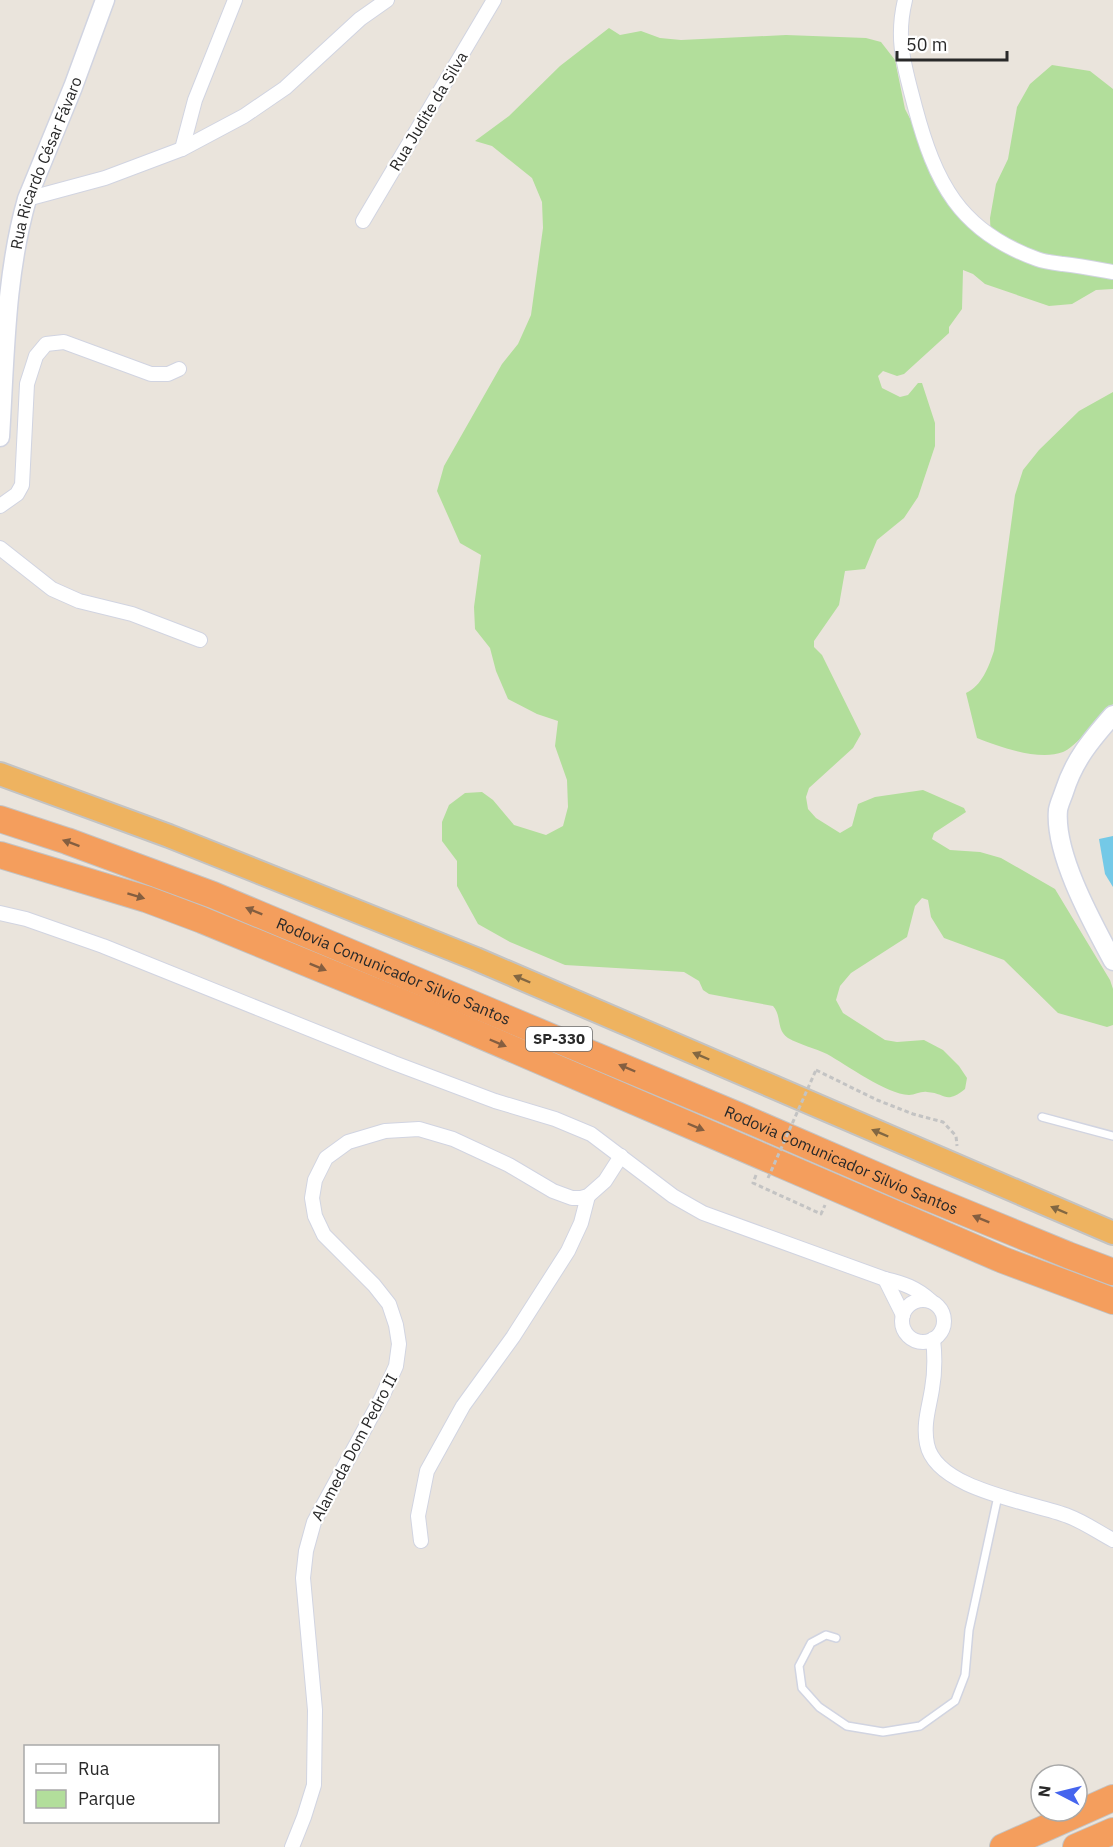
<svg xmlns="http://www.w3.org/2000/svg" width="1113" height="1847" font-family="'IBM Plex Sans',sans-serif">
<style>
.green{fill:#b2de9b}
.water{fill:#74c9e7}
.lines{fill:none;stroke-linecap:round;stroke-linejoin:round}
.service-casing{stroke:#d1d4e1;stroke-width:10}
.minor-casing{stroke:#d1d4e1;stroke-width:16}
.tertiary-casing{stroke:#d1d4e1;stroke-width:21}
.trunk-casing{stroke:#c3c3c3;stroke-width:26}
.motorway-casing{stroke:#c3c3c3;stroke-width:28}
.path{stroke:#c3c3c3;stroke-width:3;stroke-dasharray:4.5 3;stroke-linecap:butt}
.service{stroke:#fff;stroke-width:7}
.minor{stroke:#fff;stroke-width:14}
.tertiary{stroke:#fff;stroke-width:18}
.trunk{stroke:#eeb360;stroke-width:22}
.motorway{stroke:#f49e5d;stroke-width:26}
.path-bridge{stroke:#c3c3c3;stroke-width:3;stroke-dasharray:4.5 3;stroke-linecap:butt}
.oneway{fill:#845e40}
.oneway2{fill:#826742}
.labels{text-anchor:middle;stroke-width:4.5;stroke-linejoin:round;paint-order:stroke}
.shield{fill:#fff;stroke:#696969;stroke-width:1.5}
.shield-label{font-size:15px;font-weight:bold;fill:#292929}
.street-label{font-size:16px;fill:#292929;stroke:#fff}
</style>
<rect width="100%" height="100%" fill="#eae4dc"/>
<!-- green -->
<g class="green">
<path d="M609 28 620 35 641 31 660 38 681 40 786 35 866 38 881 42 895 60 905 109 958 211 976 234 991 242 990 218 996 184 1008 159 1017 107 1030 84 1052 65 1090 71 1113 89V289L1096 290 1072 304 1049 306 985 284 973 274 963 270 962 309 949 327V333L904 374 897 376 883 371 878 376 882 388 900 397 908 395 918 383H922L935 423V446L918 497 904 518 877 540 865 569 845 571 839 605 814 641V647L822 655 861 734 853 748 809 788 806 797 808 809 816 818 840 833 852 826 858 804 875 797 923 790 964 808 966 812 934 833 932 839 950 850 980 852 1001 858 1055 889 1110 980 1113 989V1025L1107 1027 1058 1013 1004 960 944 938 931 917 928 900 922 898 915 906 907 937 851 973 840 986 836 1000 843 1013 885 1040 897 1042 924 1040 943 1050 959 1066 967 1078 965 1089C945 1105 946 1093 927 1092 921 1091 915 1095 909 1095 886 1094 847 1065 827 1054 815 1048 800 1045 788 1038 776 1030 782 1016 773 1006L709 994 703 990 699 981 684 972 565 965 510 942 478 924 457 886V861L442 841V822L449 805 465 793 482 792 493 800 514 825 546 835 563 826 568 807 567 780 555 746 558 721 537 714 508 699 496 671 490 648 475 629 474 607 481 555 460 543 437 491 444 466 502 364 518 344 531 315 543 228 542 202 532 178 492 146 475 141 509 116 560 66Z"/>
<path d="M1113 392V704C1106 713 1073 749 1063 752 1039 761 1000 747 977 738L966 693C982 686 989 666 994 651L1015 495 1023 470 1039 450 1079 411Z"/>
</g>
<!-- water -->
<path class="water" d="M1113 836V887L1105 874 1099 839Z"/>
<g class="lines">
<!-- service casing -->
<g class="service-casing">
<g id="service">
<path d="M1042 1117 1113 1136"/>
<path d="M836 1638 826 1635 811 1643 799 1666 802 1688 819 1707 847 1726 883 1732 920 1726 955 1701 965 1675 969 1630 998 1496"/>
</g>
</g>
<!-- minor casing -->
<g class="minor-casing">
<g id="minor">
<path d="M905 0C895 41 905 68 915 107 935 182 959 231 1037 259 1045 262 1055 263 1063 264 1080 266 1096 269 1113 272"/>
<path d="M182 149 195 100 235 0"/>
<path d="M27 199 105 178 182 149 244 116 285 88 360 19 387 0"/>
<path d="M363 221 494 0"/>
<path d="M0 506 17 494 22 485 27 384 36 356 46 344 64 342 151 374H168L179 369"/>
<path d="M0 548 52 589 79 601 132 614 200 640"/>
<path d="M0 913 26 919 103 946 394 1063 495 1101 555 1119 591 1134 673 1196 703 1213 885 1279C903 1283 917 1288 931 1301"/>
<path d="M885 1279 903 1315"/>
<circle cx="923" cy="1321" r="21"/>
<path d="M933 1339C935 1356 935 1372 932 1389 929 1408 923 1424 927 1444 936 1490 1032 1502 1068 1516 1084 1522 1098 1532 1113 1540"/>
<path d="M421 1541 418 1516 427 1471 463 1406 513 1337 568 1251 581 1223 588 1196"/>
<path d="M292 1847 304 1817 314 1785 315 1710 303 1578 306 1551 314 1522 382 1397 396 1366 399 1344 396 1325 389 1304 374 1285 324 1235 315 1216 312 1198 315 1180 326 1158 348 1142 385 1131 419 1129 453 1139 509 1165 553 1191 572 1198H581L588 1196 605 1181 621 1156"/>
</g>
</g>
<!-- tertiary casing -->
<g class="tertiary-casing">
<g id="tertiary">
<path id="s1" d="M0 437C5 358 5 276 27 199L73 87 105 0"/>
<path d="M1113 715C1091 740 1074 760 1064 792 1062 798 1059 804 1058 810 1054 854 1092 922 1113 961"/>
</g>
</g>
<!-- trunk casing -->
<g class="trunk-casing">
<path id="trunk" d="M0 774 169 836 476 959 1113 1233"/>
</g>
<!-- motorway casing -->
<g class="motorway-casing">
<g id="motorway">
<path id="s2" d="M0 819 67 841 213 895 737 1115 910 1190 1068 1255 1113 1272"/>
<path d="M0 855 146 899 202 920 438 1017 1003 1260 1113 1301"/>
<path d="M1003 1847 1113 1798"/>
<path d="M1076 1847 1113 1831"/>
</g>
</g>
<!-- path -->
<g class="path">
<path d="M816 1070 877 1100 913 1114 943 1122 956 1136 957 1146"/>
<path d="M756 1175 753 1183 821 1214 825 1205"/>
</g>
<!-- service -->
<use href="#service" class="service"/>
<!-- minor -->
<use href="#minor" class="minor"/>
<!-- tertiary -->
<use href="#tertiary" class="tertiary"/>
<!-- trunk -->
<use href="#trunk" class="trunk"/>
<!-- motorway -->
<use href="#motorway" class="motorway"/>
<!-- path-bridge -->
<path class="path-bridge" d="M768 1178 816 1070"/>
</g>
<!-- one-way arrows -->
<defs><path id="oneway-solid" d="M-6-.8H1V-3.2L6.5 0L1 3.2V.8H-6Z" transform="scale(1.5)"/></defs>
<g class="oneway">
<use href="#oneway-solid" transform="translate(71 843) rotate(-160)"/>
<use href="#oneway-solid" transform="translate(136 896) rotate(17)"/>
<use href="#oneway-solid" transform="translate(254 911) rotate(-158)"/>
<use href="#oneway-solid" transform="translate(318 967) rotate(22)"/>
<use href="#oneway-solid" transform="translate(498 1043) rotate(23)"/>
<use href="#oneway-solid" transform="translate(627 1068) rotate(-157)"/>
<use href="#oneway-solid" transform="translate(696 1127) rotate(23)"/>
<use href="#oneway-solid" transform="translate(981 1219) rotate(-158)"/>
</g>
<g class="oneway2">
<use href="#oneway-solid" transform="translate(522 979) rotate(-157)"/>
<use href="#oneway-solid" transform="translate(701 1056) rotate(-157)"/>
<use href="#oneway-solid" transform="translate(880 1133) rotate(-157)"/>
<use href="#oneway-solid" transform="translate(1059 1210) rotate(-157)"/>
</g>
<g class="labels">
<!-- shield labels -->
<rect class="shield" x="526" y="1027" width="66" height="24" rx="4.5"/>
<g class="shield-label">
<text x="559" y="1044">SP-330</text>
</g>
<!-- street labels -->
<g class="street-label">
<text transform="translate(428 111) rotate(-59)" y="6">Rua Judite da Silva</text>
<text dy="6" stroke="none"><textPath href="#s1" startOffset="280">Rua Ricardo César Fávaro</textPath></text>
<text dy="6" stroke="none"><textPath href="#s2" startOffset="422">Rodovia Comunicador Silvio Santos</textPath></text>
<text dy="6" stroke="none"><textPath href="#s2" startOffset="908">Rodovia Comunicador Silvio Santos</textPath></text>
<text transform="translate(354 1447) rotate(-62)" y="6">Alameda Dom Pedro II</text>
</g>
</g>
<!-- legend -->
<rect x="24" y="1745" width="195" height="78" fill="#ffffff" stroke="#a9a9a9" stroke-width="1.5"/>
<rect x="36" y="1764" width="30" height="9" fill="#ffffff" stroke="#a9a9a9" stroke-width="1.5"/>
<text x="78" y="1775" font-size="18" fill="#292929">Rua</text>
<rect x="36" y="1790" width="30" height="18" fill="#b2de9b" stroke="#a9a9a9" stroke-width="1.5"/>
<text x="78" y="1805" font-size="18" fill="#292929">Parque</text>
<!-- north arrow -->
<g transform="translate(1059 1793) rotate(277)"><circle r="28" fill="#ffffff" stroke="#a9a9a9" stroke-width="1.5"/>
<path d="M0-4.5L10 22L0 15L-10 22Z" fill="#4565ee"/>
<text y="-9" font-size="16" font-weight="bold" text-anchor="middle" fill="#292929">N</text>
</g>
<!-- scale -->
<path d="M897 51v9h110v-9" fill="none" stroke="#292929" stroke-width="3"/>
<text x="906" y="51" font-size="18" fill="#292929" stroke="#ffffff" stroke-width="4.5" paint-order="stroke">50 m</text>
</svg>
